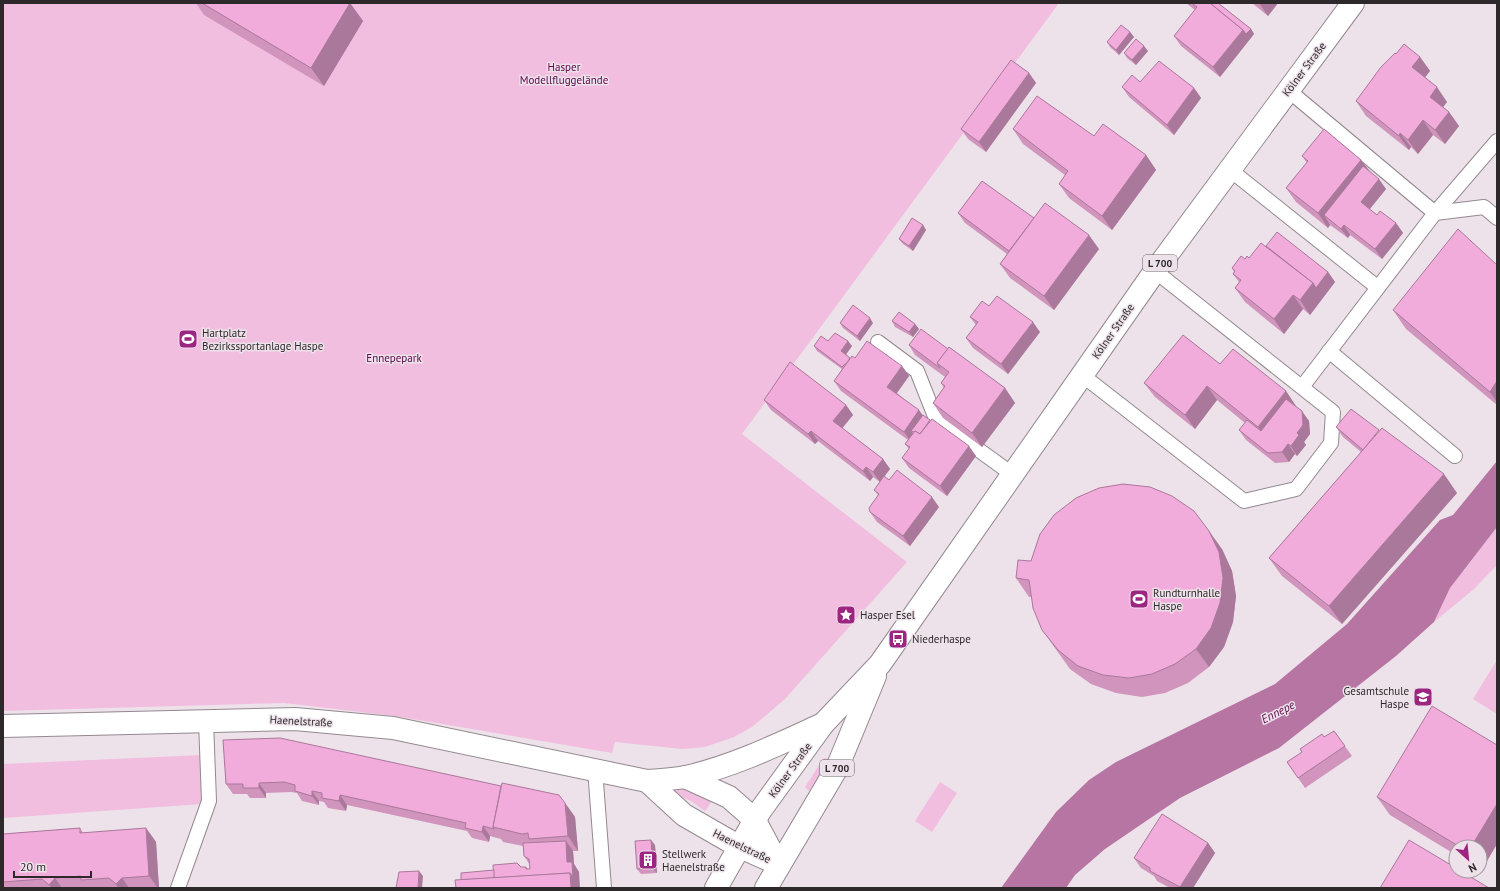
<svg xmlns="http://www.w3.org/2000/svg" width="1500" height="891" font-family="'PT Sans',sans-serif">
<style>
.green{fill:#f1bee0}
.water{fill:#b675a2}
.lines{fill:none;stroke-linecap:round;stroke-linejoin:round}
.lane-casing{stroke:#93898f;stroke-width:16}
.secondary-casing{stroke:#93898f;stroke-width:24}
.primary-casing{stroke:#93898f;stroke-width:24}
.lane{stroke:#fff;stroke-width:14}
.secondary{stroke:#fff;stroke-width:22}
.primary{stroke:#fff;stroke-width:22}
.wall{fill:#d094bd}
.shaded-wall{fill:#a9789a}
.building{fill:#f2acdc;stroke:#a9789a}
.labels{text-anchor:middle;stroke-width:3;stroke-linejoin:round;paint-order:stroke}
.shield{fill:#ede2e9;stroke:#676064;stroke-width:1}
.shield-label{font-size:10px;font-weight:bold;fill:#2d292b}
.park-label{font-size:11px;fill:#590748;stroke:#ede2e9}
.street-label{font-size:11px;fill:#2d292b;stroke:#ede2e9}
.poi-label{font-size:11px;fill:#2d292b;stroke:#ede2e9;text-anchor:start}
.water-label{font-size:12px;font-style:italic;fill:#5e0d4c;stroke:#ede2e9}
</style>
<rect width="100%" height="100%" fill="#ede2e9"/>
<!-- green -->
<g class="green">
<path d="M3 3H1059L742 434 907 562 785 699 752 727 734 737 705 747 682 749 615 742 612 753 395 716 284 703 3 711Z"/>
<path d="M1497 527V565L1474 589 1434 622 1450 588Z"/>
<path d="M1497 660V714L1473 699Z"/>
<path d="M202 755V804L3 818V764Z"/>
<path d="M826 758 828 760 827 764 809 791 805 787 823 759Z"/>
<path d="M940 782 957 793 932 832 915 821Z"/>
<path d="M670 785 696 792 712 801 705 811 691 801 669 792Z"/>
</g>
<!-- water -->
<path class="water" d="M1497 461V527L1450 588 1434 622 1396 656 1279 748 1180 798 1105 849 1075 875 1066 888H1001L1056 812 1089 780 1116 762 1275 684 1347 624 1440 520 1453 515Z"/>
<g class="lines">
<!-- lane casing -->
<g class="lane-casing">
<g id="lane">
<path d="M1288 90 1435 213 1302 387"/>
<path d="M1229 169 1377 287"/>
<path d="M1435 213 1497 141"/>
<path d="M1435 213 1484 207 1497 218"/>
<path d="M878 342 917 371 936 419 1012 474"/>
<path d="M1329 351 1455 456"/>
<path d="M1082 375 1244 501 1296 489 1331 443 1333 412 1155 271"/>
<path d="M595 769 604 888"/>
<path d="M178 888 209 801 206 721"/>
</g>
</g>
<!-- secondary casing -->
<g class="secondary-casing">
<g id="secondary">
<path d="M3 726 295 719 393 728 647 781C660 780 673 779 686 777 734 766 779 744 823 724"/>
<path d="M685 777 729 797 754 819 778 864"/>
<path d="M647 781 684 815 738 846 778 864"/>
</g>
</g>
<!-- primary casing -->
<g class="primary-casing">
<g id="primary">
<path d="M716 888 760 811 823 724 880 664 1155 271 1353 3"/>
<path d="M766 888 837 768 875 676"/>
</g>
</g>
<!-- lane -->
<use href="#lane" class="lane"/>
<!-- secondary -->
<use href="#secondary" class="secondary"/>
<!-- primary -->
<use href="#primary" class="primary"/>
</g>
<!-- wall -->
<g class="wall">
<path d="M196 3H350L363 21 324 86 204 15Z"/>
<path d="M1186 3H1218L1251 29 1254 34 1220 77 1181 46 1174 36 1195 10Z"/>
<path d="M1252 3H1278L1268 16Z"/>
<path d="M1130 32 1134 37 1119 55 1110 47 1107 42Z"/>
<path d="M1148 51 1136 65 1127 58 1124 53Z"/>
<path d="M1396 54 1420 57 1430 71 1425 77 1447 102 1443 107 1449 112 1459 126 1445 144 1433 135 1418 154 1411 147 1409 150 1366 116 1356 101Z"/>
<path d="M1029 73 1036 83 986 152 968 139 961 129Z"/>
<path d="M1140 82 1194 88 1201 98 1174 135 1129 97 1122 87Z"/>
<path d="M1013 129 1094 136 1146 155 1156 170 1112 230 1069 198 1059 184 1065 175 1023 144Z"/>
<path d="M1302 156 1361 160 1369 171 1386 189 1370 209 1377 215 1396 223 1403 233 1382 259 1350 235 1348 238 1330 225 1328 228 1296 202 1286 188 1307 163Z"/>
<path d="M958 213 1034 218 1099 249 1054 310 1010 278 1000 264 1007 254 965 223Z"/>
<path d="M923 225 926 230 913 251 903 244 899 239Z"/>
<path d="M1266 246 1328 272 1335 282 1310 315 1303 309 1284 334 1245 302 1235 288 1239 282 1233 274 1234 272 1232 268 1245 259 1249 258Z"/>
<path d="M1497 265V405L1406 329 1393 310Z"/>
<path d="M989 306 1040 332 1008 374 973 348 966 338 976 325 970 317Z"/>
<path d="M892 321 915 324 919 329 913 337 895 327Z"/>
<path d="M840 323H873L860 341 843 328Z"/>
<path d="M909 345 948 349 1005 388 1015 403 982 447 943 418 933 403 944 388 941 383 945 377 915 355Z"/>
<path d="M814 346H852L846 354 850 358H855L902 366 909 376 897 393 923 415 976 456 947 496 909 468 902 458 909 449 905 444 908 440 841 391 834 381 842 369 817 351Z"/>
<path d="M1220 364 1286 391 1295 406 1309 421 1310 434 1304 442 1306 445 1297 456 1295 454 1289 462 1275 463 1246 440 1239 430 1245 423 1217 400 1195 429 1155 397 1144 383Z"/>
<path d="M764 400 846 405 853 415 842 428 883 459 890 469 880 482 873 477 870 481 818 441 815 444 771 410Z"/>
<path d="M1336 427 1457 493 1342 624 1282 576 1269 558 1361 452 1343 437Z"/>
<path d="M874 490 939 507 910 546 877 522 870 512 878 495Z"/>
<path d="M1222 549 1232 571 1236 596 1233 622 1224 647 1209 667 1188 683 1165 693 1142 697 1116 693 1091 684 1070 669 1042 630 1032 597H1029L1016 578 1031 561Z"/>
<path d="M1334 731 1352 756 1305 788 1287 762Z"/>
<path d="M223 740 565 803 575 817 578 851H573L574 864 579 872 461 880 494 870 526 867 528 869H530V865L524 856 523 846 503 842 501 839 490 836 489 842 472 838 467 831 347 805 346 811 328 808 324 802 319 801V805L302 801 297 793 291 792 266 793V798H250L247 794H233L226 784Z"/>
<path d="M1497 745V844L1481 871 1480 870V847H1456V855L1390 815 1377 797Z"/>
<path d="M80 828 83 833 146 828 156 842 159 888H3V834Z"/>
<path d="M1208 843 1215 853 1193 888H1170L1157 881 1154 876 1141 868 1134 858Z"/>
<path d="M655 845 657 873 641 874 637 869Z"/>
</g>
<!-- shaded-wall -->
<g class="shaded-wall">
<path d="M350 3 363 21 324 86 311 68Z"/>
<path d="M1259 3H1278L1268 16Z"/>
<path d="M1251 29 1254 34 1220 77 1213 67 1243 30Z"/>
<path d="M1130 32 1134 37 1119 55 1116 50Z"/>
<path d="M1144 46 1148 51 1136 65 1132 60Z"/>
<path d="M1420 57 1430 71 1422 81 1412 67Z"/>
<path d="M1029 73 1036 83 986 152 979 142Z"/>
<path d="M1437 87 1447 102 1440 111 1430 97Z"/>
<path d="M1194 88 1201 98 1174 135 1167 125Z"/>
<path d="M1449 112 1459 126 1445 144 1435 130Z"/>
<path d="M1423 120 1433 135 1418 154 1408 140Z"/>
<path d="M1400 133 1411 147 1409 150 1399 136Z"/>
<path d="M1146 155 1156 170 1112 230 1102 216Z"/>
<path d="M1361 160 1372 174 1324 215 1330 225 1328 228 1318 213Z"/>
<path d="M1379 179 1386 189 1368 211 1361 202Z"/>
<path d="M1396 223 1403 233 1382 259 1375 249Z"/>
<path d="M923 225 926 230 913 251 909 246Z"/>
<path d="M1344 225 1350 235 1348 238 1341 229Z"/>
<path d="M1089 235 1099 249 1054 310 1044 296Z"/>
<path d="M1328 272 1335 282 1310 315 1300 300 1313 283Z"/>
<path d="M1293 295 1303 309 1284 334 1274 319Z"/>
<path d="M870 318 873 323 860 341 857 336Z"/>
<path d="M1033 322 1040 332 1008 374 1001 364Z"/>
<path d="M915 324 919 329 913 337 909 332Z"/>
<path d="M848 341 852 346 845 356 841 351Z"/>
<path d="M902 366 909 376 894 397 887 387Z"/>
<path d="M1497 381V402L1490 392Z"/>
<path d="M1207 386 1217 400 1195 429 1185 415Z"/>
<path d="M1005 388 1015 403 982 447 972 433Z"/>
<path d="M1286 391 1296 406 1268 441 1258 427Z"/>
<path d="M846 405 853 415 840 431 833 421Z"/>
<path d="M919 410 926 420 911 431 915 436 911 442 904 432Z"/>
<path d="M1302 411 1309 421 1310 434 1304 442 1306 445 1297 456 1291 446 1297 433Z"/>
<path d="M811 431 818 441 815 444 808 434Z"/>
<path d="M1288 444 1295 454 1289 462 1282 452Z"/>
<path d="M969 446 976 456 947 496 940 486Z"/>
<path d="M883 459 890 469 880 482 873 472Z"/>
<path d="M866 467 873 477 870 481 863 471Z"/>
<path d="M1444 474 1457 493 1342 624 1329 606Z"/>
<path d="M932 497 939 507 910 546 903 536Z"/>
<path d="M1209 531 1222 549 1232 571 1236 596 1233 622 1224 647 1209 667 1196 649Z"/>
<path d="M259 783 266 793V798L259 788Z"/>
<path d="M312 791 319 801V805L312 796Z"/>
<path d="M340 795 347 805 346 811 339 801Z"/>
<path d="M565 803 575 817 578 851 568 836Z"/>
<path d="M1497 804V844L1481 871 1480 869V847H1471Z"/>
<path d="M483 826 490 836 489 842 482 832Z"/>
<path d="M146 828 156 842 159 888H158L149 876Z"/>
<path d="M651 840 655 845 657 873 653 868Z"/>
<path d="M566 841 573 851 574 864 579 872 580 888H571L570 873 567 862Z"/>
<path d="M1208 843 1215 853 1193 888H1181L1180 887Z"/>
<path d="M419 871 423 876 422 888H418Z"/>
<path d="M55 878 62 888H52L49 885Z"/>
<path d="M122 878 129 888H118L116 884Z"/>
</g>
<!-- building -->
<g class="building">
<path d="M202 3H350L311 68Z"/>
<path d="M1192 3H1210L1243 30 1213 67 1174 36 1197 7Z"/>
<path d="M1210 3H1218L1251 29 1246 34 1243 30Z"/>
<path d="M1121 25 1130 32 1116 50 1107 42Z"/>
<path d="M1136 39 1144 46 1132 60 1124 53Z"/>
<path d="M1404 44 1420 57 1412 67 1437 87 1430 97 1449 112 1435 130 1423 120 1408 140 1400 133 1399 136 1356 101 1381 67 1395 53 1396 54Z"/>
<path d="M1011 60 1029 73 979 142 961 129Z"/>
<path d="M1159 61 1194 88 1167 125 1122 87 1132 75 1140 82Z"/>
<path d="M1037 96 1094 136 1103 124 1146 155 1102 216 1059 184 1068 171 1013 129Z"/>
<path d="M1324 129 1361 160 1318 213 1286 188 1308 161 1302 156Z"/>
<path d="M1363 166 1379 179 1361 202 1377 215 1380 211 1396 223 1375 249 1344 225 1341 229 1324 215Z"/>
<path d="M982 181 1034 218 1009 251 958 213Z"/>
<path d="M1045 203 1089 235 1044 296 1000 264Z"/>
<path d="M912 218 923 225 909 246 899 239Z"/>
<path d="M1458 229 1497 265V381L1490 392 1393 310Z"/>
<path d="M1277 232 1328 272 1316 288 1313 283 1266 246Z"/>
<path d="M1261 243 1313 283 1300 300 1293 295 1274 319 1235 288 1241 280 1233 274 1235 271 1232 268 1241 256 1245 259 1247 256 1249 258Z"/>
<path d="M997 296 1033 322 1001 364 966 338 978 322 970 317 982 301 989 306Z"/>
<path d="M853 305 870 318 857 336 840 323Z"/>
<path d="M899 312 915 324 909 332 892 321Z"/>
<path d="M921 329 948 349 937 363 940 368 909 345Z"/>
<path d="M835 333 848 341 841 351 850 358 846 364H845L842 367 814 346 821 336 828 341Z"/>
<path d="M1183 335 1220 364 1233 349 1286 391 1258 427 1207 386 1185 415 1144 383Z"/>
<path d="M867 341 902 366 887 387 919 410 904 432 834 381 852 356 855 358Z"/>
<path d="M949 347 1005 388 972 433 933 403 945 386 941 383 949 372 937 363Z"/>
<path d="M790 362 846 405 833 421 883 459 873 472 866 467 863 471 811 431 808 434 764 400Z"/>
<path d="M1286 399 1302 411 1303 425 1297 433 1299 435 1291 446 1288 444 1282 452 1268 453 1239 430 1247 420 1261 431Z"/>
<path d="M1351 409 1379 430 1363 450 1336 427Z"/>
<path d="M923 415 930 420 920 434 915 431 914 432 911 431Z"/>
<path d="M932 419 969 446 940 486 902 458 910 447 905 444 915 431 920 434Z"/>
<path d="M1382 428 1444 474 1329 606 1269 558Z"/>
<path d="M897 470 932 497 903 536 870 512 869 508 879 494 874 490 884 476 889 480Z"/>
<path d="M1123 484 1150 487 1172 496 1194 511 1209 531 1219 552 1223 578 1220 603 1211 628 1196 649 1175 664 1152 674 1129 678 1103 675 1078 666 1058 650 1042 630 1033 608 1029 580 1016 578 1018 560 1031 561 1040 534 1054 515 1076 498 1099 488Z"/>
<path d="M1432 706 1497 745V804L1471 847H1460L1377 797Z"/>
<path d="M1334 731 1345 746 1298 778 1287 762 1302 752 1300 749 1322 734 1324 737Z"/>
<path d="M280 738 501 786 493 827 494 829 483 826 482 832 465 828 466 823 340 795 339 801 322 798V793L312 791V796L295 791V785L284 782 259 783V788H243V784H226L223 740Z"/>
<path d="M502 783 559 795 565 803 568 836 529 839 528 833 522 834 493 827Z"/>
<path d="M1162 814 1208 843 1180 887 1150 871V868L1134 858Z"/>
<path d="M80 828V833L146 828 149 876 122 878 116 884 109 878 81 880V876L55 878 49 885 42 879 3 882V834Z"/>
<path d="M651 840 653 868 637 869 635 841Z"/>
<path d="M1409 840 1456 868V871H1461L1489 888H1380Z"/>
<path d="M566 841 567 862H572L573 877 570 873 494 878 493 865 517 863 521 867H526V869H530L529 859 524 856 523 843Z"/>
<path d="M494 870V878L461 880V873Z"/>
<path d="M419 871 418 888H396L399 872Z"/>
<path d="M570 873 571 888H456L455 880Z"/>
</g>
<!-- icons -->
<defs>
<g id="stadium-square" transform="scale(1)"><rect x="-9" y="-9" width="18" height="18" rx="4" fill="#9b2580" stroke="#ede2e9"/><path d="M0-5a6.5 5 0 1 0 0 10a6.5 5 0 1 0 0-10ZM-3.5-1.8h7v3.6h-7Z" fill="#fff"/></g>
<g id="sight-square" transform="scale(1)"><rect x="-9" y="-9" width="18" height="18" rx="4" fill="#9b2580" stroke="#ede2e9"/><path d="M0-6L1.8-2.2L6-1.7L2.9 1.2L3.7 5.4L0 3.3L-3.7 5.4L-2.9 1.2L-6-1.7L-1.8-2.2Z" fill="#fff"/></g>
<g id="bus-square" transform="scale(1)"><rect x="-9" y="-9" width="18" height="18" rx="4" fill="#9b2580" stroke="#ede2e9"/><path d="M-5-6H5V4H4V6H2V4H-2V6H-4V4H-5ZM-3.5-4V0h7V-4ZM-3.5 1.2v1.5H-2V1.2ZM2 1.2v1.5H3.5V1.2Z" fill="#fff"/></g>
<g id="school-square" transform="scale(1)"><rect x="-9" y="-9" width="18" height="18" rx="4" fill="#9b2580" stroke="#ede2e9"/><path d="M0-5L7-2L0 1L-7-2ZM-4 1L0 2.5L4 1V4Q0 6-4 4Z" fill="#fff"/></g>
<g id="building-square" transform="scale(1)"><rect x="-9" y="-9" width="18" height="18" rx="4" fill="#9b2580" stroke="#ede2e9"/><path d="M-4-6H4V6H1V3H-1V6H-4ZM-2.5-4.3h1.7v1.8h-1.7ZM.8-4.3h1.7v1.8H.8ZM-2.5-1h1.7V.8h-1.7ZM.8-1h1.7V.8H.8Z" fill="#fff"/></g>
</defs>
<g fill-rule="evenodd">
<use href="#stadium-square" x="188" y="339"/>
<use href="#stadium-square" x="1139" y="599"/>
<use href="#sight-square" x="846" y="615"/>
<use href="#bus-square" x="898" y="639"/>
<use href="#school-square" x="1423" y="697"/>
<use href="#building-square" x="648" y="860"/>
</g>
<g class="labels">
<!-- shield labels -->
<g class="shield">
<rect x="1143" y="255" width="34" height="16" rx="3"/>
<rect x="820" y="760" width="34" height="16" rx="3"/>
</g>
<g class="shield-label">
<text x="1160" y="267">L 700</text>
<text x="837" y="772">L 700</text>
</g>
<!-- park labels -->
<g class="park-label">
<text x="564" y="71">Hasper<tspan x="564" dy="13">Modellfluggelände</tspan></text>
<text x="394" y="362">Ennepepark</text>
</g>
<!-- street labels -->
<g class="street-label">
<text transform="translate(1304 69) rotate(-53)" y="4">Kölner Straße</text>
<text transform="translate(1113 331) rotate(-55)" y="4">Kölner Straße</text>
<text transform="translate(301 721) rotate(3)" y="4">Haenelstraße</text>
<text transform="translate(790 770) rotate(-54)" y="4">Kölner Straße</text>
<text transform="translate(742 846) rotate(26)" y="4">Haenelstraße</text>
</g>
<!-- poi labels -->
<g class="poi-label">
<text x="202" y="337">Hartplatz<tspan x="202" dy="13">Bezirkssportanlage Haspe</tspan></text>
<text x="1153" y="597">Rundturnhalle<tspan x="1153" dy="13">Haspe</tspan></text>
<text x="860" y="619">Hasper Esel</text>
<text x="912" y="643">Niederhaspe</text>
<text x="1409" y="695" text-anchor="end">Gesamtschule<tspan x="1409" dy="13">Haspe</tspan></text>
<text x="662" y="858">Stellwerk<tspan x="662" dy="13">Haenelstraße</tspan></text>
</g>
<!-- water labels -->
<g class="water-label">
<text transform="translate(1278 712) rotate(-27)" y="4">Ennepe</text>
</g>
</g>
<!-- border -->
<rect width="1500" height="891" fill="none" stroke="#2d292b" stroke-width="8"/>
<!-- north arrow -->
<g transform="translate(1468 859) rotate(153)"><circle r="19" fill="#ede2e9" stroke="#a0989d"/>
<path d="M0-3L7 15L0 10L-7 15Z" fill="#9b2580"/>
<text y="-6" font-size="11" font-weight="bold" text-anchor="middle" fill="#2d292b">N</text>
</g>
<!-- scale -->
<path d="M14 871v6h77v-6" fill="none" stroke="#2d292b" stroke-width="2"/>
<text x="20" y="871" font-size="12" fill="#2d292b" stroke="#ede2e9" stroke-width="3" paint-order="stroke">20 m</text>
</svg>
